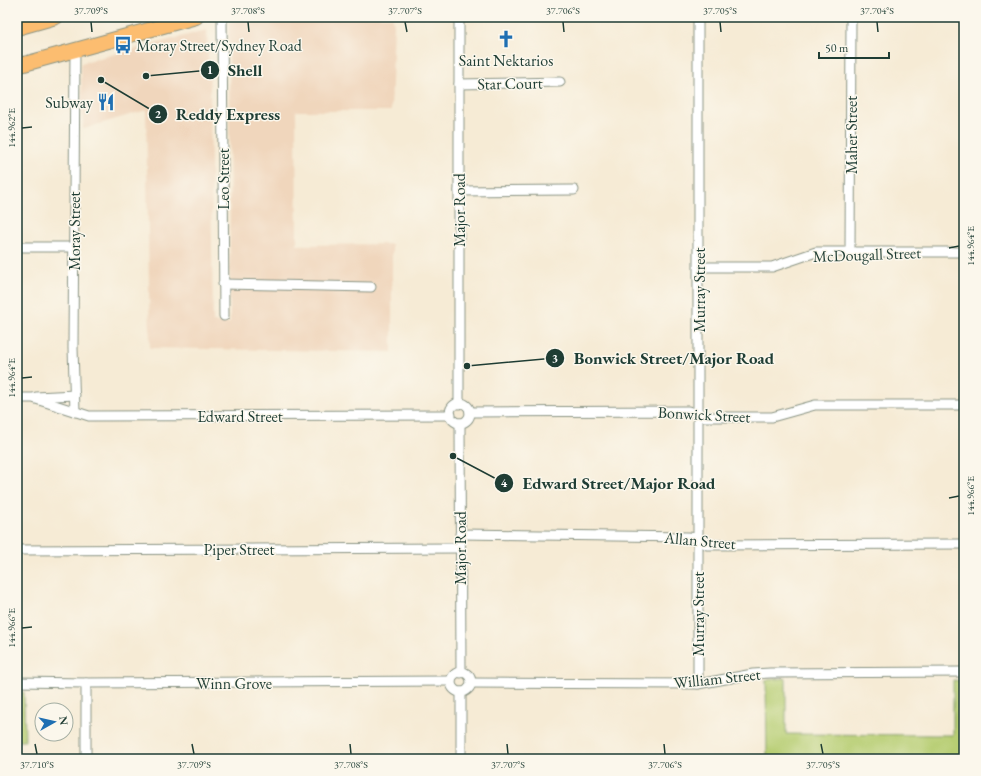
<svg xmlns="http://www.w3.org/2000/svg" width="981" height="776" font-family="'EB Garamond',serif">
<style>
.built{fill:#f0d6bc}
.green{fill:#b7ce73;stroke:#6b8654}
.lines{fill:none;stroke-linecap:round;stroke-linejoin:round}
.minor-casing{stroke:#8a9484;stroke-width:11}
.highway-casing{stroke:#8a9484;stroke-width:16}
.minor{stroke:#fff;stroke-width:9}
.highway{stroke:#fcbd6f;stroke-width:14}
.ticks{fill:none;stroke:#1f3d34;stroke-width:1.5}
.labels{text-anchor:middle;stroke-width:3;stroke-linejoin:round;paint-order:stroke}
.poi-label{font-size:16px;fill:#1f3d34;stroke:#fbf7ec;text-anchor:start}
.street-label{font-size:16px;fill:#1f3d34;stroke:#fbf7ec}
.leader{fill:none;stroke:#1f3d34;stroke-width:1.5}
.callout-dot{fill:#1f3d34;stroke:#fbf7ec;stroke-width:1.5}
.mark-label{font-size:12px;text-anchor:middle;font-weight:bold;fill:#fff}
.callout-label{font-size:17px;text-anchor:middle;font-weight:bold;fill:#1f3d34;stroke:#fbf7ec;stroke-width:3;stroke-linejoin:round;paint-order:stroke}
.neatline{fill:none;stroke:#1f3d34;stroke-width:1.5}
.ticks-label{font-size:10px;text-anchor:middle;fill:#1f3d34}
</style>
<rect width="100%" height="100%" fill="#fbf7ec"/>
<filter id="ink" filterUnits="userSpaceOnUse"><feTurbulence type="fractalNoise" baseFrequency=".025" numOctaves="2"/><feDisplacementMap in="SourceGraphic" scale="8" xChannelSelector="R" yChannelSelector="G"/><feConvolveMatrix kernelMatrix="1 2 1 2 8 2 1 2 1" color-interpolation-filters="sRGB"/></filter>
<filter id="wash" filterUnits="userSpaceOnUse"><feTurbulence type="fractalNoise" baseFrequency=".012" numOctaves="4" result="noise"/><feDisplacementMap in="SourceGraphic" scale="16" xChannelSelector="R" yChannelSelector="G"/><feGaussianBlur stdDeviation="0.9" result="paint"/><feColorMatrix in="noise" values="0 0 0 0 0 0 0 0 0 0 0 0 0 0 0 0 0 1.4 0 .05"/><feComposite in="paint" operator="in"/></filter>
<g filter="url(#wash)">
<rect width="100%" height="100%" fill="#f6ebd5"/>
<!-- built -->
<path class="built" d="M249 17H392L394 24 391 111H296L297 245 392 244V352L150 348 146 110 83 129 81 63 207 30 210 88 213 322 230 323 229 22Z"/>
<!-- green -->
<g class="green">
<path d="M786 678V734L953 735V680L964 681V759H767L766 680Z"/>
<path d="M24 692 25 741H17V693Z"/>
</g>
</g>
<g filter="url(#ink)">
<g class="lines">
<!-- minor casing -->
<g class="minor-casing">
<g id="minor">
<path d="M222 17 224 316"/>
<path d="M459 84 560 82"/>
<path d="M459 191 574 190"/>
<path d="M17 247H74"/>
<path d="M850 252 851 17"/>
<path d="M699 267H772L816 252H964"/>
<path d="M223 284 371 287"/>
<path d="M36 397 75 395"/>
<path d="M17 398H33L89 416 451 415"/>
<circle cx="460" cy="413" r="10"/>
<path d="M459 404V17"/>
<path d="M75 412 73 348 75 50"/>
<path d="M470 412 688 411 704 417H772L815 405H961"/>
<path d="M460 423 461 673"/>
<path d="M460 534 688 537 699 538 707 545 964 544"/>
<path d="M17 550 460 548"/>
<circle cx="461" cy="682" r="10"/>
<path d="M17 682 86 683 451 681"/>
<path d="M471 683 698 684 753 674 770 673 964 672"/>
<path d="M698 684V17"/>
<path d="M86 759V683"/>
<path d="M461 759V692"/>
</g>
</g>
<!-- highway casing -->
<g class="highway-casing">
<g id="highway">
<path d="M17 28 56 17"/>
<path d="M17 66 196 17"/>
</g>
</g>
<!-- minor -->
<use href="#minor" class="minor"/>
<!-- highway -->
<use href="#highway" class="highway"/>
</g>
</g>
<!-- ticks -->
<path class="ticks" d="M91 22 92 32M248 22 249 32M405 22 407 32M563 22 564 32M720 22 721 32M877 22 878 32M22 128 32 127M949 248 959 246M22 378 32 377M949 498 959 496M22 628 32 627M35 744 37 754M192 744 194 754M350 744 351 754M507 744 508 754M664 744 665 754M821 744 823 754"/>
<!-- icons -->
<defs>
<g id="church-bare" transform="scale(1.38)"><path d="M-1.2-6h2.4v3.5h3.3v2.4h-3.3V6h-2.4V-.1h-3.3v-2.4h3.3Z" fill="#1f6fb2" stroke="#fbf7ec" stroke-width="2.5" paint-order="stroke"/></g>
<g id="bus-bare" transform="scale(1.38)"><path d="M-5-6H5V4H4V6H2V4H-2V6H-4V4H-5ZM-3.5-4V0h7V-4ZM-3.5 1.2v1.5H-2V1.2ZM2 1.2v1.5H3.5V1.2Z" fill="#1f6fb2" stroke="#fbf7ec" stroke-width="2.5" paint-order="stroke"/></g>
<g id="restaurant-bare" transform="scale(1.38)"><path d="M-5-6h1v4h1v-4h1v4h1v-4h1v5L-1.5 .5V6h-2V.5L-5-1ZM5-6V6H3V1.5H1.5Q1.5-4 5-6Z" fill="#1f6fb2" stroke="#fbf7ec" stroke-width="2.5" paint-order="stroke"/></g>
</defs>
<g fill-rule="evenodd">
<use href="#church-bare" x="506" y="39"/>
<use href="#bus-bare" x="123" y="45"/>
<use href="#restaurant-bare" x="106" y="102"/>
</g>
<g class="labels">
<!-- poi labels -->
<g class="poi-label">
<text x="136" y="51">Moray Street/Sydney Road</text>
<text x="506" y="66" text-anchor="middle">Saint Nektarios</text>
<text x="93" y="108" text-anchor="end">Subway</text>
</g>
<!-- street labels -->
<g class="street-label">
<text transform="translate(510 83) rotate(-1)" y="6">Star Court</text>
<text transform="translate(851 135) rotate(-90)" y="6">Maher Street</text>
<text transform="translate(223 179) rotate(-90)" y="6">Leo Street</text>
<text transform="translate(459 210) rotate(-90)" y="6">Major Road</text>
<text transform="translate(74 231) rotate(-90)" y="6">Moray Street</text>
<text transform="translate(867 254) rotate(-2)" y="6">McDougall Street</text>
<text transform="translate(699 290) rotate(-90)" y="6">Murray Street</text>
<text transform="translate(704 414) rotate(3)" y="6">Bonwick Street</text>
<text x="240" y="422">Edward Street</text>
<text transform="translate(700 540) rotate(5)" y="6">Allan Street</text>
<text transform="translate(460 548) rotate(-90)" y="6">Major Road</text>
<text x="239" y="555">Piper Street</text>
<text transform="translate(698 614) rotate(-90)" y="6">Murray Street</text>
<text transform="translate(717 678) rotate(-6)" y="6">William Street</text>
<text x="234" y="689">Winn Grove</text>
</g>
</g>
<!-- callouts -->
<path class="leader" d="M146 76L210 70M101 80L158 114M467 366L555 358M453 456L504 483"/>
<g class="callout-dot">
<circle cx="146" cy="76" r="4"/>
<circle cx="101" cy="80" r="4"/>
<circle cx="467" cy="366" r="4"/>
<circle cx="453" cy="456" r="4"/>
<circle cx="210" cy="70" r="10"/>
<circle cx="158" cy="114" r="10"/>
<circle cx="555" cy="358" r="10"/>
<circle cx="504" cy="483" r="10"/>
</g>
<g class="mark-label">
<text x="210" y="74">1</text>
<text x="158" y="118">2</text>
<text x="555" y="362">3</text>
<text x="504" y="487">4</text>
</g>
<g class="callout-label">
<text x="245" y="76">Shell</text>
<text x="228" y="120">Reddy Express</text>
<text x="674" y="364">Bonwick Street/Major Road</text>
<text x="619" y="489">Edward Street/Major Road</text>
</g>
<!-- margin -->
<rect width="981" height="776" fill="none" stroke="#fbf7ec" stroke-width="44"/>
<!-- north arrow -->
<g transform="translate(54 722) rotate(82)"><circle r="19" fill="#fbf7ec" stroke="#a3ada2"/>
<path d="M0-3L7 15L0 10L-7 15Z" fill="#1f6fb2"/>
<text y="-6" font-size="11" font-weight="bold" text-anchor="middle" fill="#1f3d34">N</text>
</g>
<!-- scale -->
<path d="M819 52v6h70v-6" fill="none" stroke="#1f3d34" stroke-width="2"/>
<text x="825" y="52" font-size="12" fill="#1f3d34" stroke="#fbf7ec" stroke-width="3" paint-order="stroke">50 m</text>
<rect x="22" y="22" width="937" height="732" class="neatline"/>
<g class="ticks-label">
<text x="91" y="14">37.709°S</text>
<text x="248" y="14">37.708°S</text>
<text x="405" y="14">37.707°S</text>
<text x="563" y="14">37.706°S</text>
<text x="720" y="14">37.705°S</text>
<text x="877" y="14">37.704°S</text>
<text transform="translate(11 128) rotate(-90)" y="4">144.962°E</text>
<text transform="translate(970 246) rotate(-90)" y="4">144.964°E</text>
<text transform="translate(11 378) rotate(-90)" y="4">144.964°E</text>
<text transform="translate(970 496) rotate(-90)" y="4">144.966°E</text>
<text transform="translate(11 628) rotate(-90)" y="4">144.966°E</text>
<text x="37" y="768">37.710°S</text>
<text x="194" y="768">37.709°S</text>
<text x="351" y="768">37.708°S</text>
<text x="508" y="768">37.707°S</text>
<text x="665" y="768">37.706°S</text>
<text x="823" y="768">37.705°S</text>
</g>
</svg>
